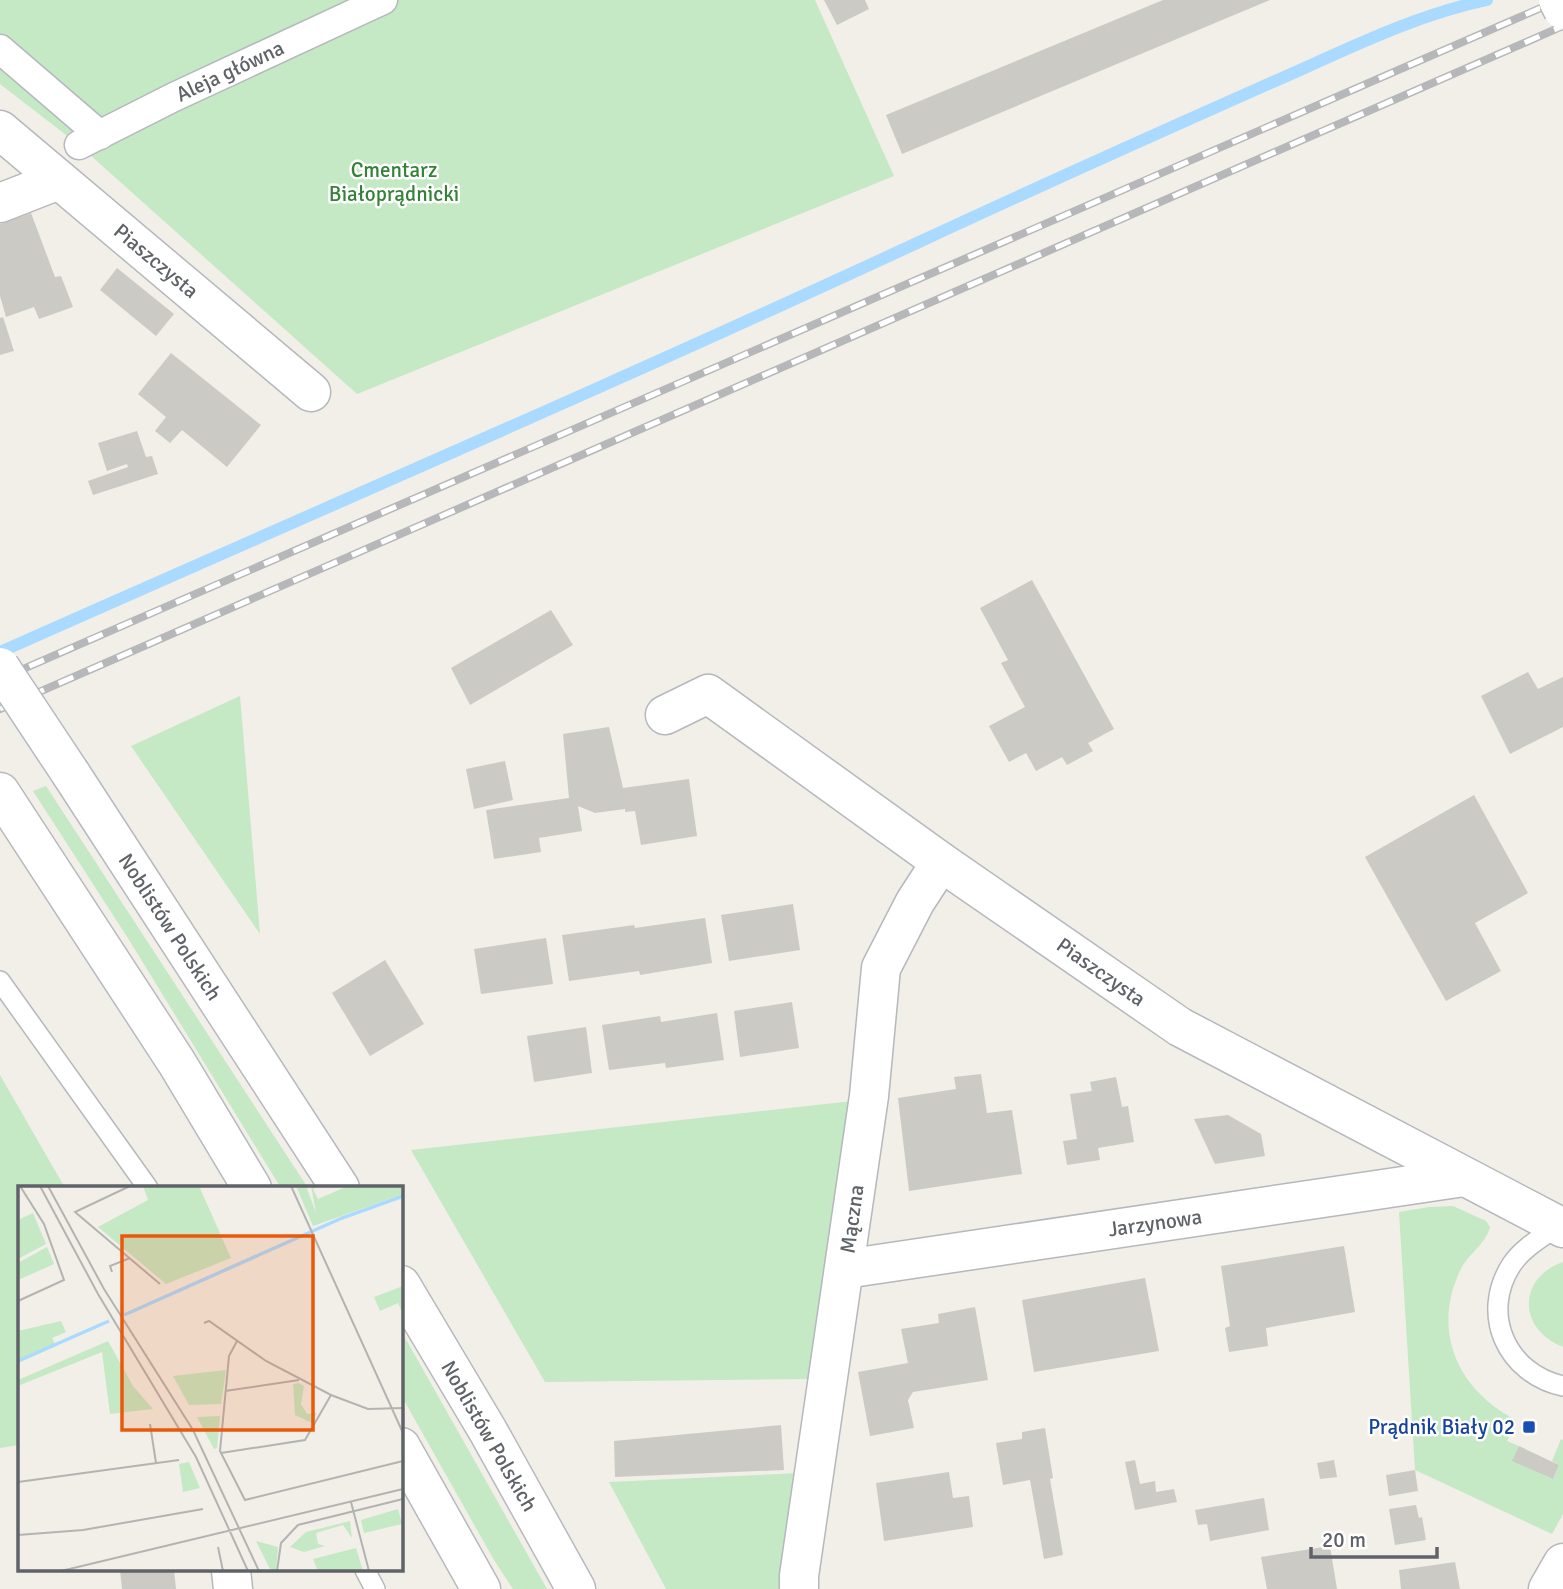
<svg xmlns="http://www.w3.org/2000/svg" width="1563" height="1589" font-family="Signika,sans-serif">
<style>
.green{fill:#c5e8c5}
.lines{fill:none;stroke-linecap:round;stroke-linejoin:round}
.stream{stroke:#aadaff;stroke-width:12}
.building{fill:#cccac5}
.service-casing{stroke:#b5b8bc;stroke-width:22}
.pedestrian-casing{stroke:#b5b8bc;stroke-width:31}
.minor-casing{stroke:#b5b8bc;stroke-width:41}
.secondary-casing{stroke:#b6babf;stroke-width:41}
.service{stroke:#fff;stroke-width:19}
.pedestrian{stroke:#fff;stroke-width:28}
.minor{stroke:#fff;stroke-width:38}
.secondary{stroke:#fff;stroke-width:38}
.rail-casing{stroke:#b6b7b8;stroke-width:8}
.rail{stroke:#fff;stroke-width:5;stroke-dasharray:16;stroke-linecap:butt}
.tertiary-bridge-casing{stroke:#b5b8bc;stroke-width:41;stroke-linecap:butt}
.secondary-bridge-casing{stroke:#b6babf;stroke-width:41;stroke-linecap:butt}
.tertiary-bridge{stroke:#fff;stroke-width:38}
.secondary-bridge{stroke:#fff;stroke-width:38}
.transit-dot{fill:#1a4fb4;stroke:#fff;stroke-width:2.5}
.labels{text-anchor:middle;stroke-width:5;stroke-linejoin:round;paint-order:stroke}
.street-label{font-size:21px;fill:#5f6368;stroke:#fff}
.park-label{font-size:21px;fill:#348238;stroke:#fff}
.transit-label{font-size:21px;fill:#164399;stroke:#fff;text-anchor:end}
.inset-river{fill:none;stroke:#aadaff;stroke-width:3.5}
.inset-road{fill:none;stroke:#b3b3b1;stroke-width:2}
.view{fill:#e8590c;fill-opacity:0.15;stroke:#e8590c;stroke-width:3.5}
.inset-edge{fill:none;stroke:#5f6368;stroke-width:3.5}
</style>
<rect width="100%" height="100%" fill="#f1efe8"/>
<!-- green -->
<g class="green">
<path d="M0 0H815L894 176 357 394 79 145 0 84Z"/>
<path d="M240 696 260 934 131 746Z"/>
<path d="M46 786 308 1188H281L131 943 33 791Z"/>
<path d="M0 1075 65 1188H19V1445L0 1448Z"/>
<path d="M853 1101 809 1379 545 1382 411 1150Z"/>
<path d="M1453 1206 1486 1221 1490 1227C1486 1243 1470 1253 1462 1267 1430 1329 1457 1390 1516 1420L1507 1441 1519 1446 1513 1461 1553 1479 1559 1465 1552 1461 1561 1439 1563 1440V1514L1552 1534 1415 1470 1399 1212 1429 1207Z"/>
<path d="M1563 1262V1347C1518 1330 1517 1278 1563 1262Z"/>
<path d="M401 1332 408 1343 547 1589H513L494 1560 401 1395Z"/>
<path d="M799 1473 788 1589H666L609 1482Z"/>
</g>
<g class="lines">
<!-- stream -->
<path class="stream" d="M0 652C306 516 613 384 917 243 1033 189 1149 137 1266 85 1338 54 1410 16 1487 0"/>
</g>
<!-- building -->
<g class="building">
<path d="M824 0H865L869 9 837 25Z"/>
<path d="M1163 0H1270L902 154 886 115Z"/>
<path d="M31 213 55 277 61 276 73 307 39 319 34 307 6 317 0 296V224Z"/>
<path d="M117 268 174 314 156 336 100 290Z"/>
<path d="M3 317 14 351 0 355V318Z"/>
<path d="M171 353 261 425 227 467 182 430 170 443 155 431 166 417 138 394Z"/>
<path d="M137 431 146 457 152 456 158 474 93 495 88 481 128 467 127 464 107 471 98 443Z"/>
<path d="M1032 580 1114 729 1088 743 1093 751 1067 765 1062 757 1036 771 1026 753 1009 762 989 726 1025 707 1001 663 1008 660 980 608Z"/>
<path d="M551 610 573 645 470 705 451 668Z"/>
<path d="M1528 672 1538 689 1563 677V727L1510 754 1481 696Z"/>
<path d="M609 727 623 788 689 779 697 836 641 845 635 811 625 812V809L595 813 578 806 582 831 539 838 541 852 494 859 486 810 569 798 563 734Z"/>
<path d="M505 761 513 800 474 809 466 769Z"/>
<path d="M1474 795 1528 893 1475 923 1501 971 1446 1001 1365 857Z"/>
<path d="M793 904 800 950 729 961 721 915Z"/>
<path d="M705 918 712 963 640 975 639 971 569 981 562 935 634 925 635 928Z"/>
<path d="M546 938 553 984 481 994 474 949Z"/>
<path d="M385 960 424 1024 370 1056 332 993Z"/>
<path d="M792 1002 799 1048 740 1057 734 1011Z"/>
<path d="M717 1013 724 1060 666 1068 665 1063 609 1070 602 1025 660 1016 661 1022Z"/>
<path d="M586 1027 592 1073 534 1082 527 1036Z"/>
<path d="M981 1074 987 1113 1012 1110 1022 1174 909 1191 898 1098 956 1089 954 1077Z"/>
<path d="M1116 1077 1122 1107 1128 1106 1134 1142 1098 1148 1100 1160 1067 1165 1063 1141 1077 1139 1070 1094 1092 1091 1090 1082Z"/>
<path d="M1228 1115 1261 1134 1265 1156 1215 1164 1194 1119Z"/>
<path d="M1344 1246 1355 1312 1266 1328 1268 1346 1229 1352 1225 1328 1230 1326 1221 1266Z"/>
<path d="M1145 1278 1159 1351 1034 1372 1022 1300Z"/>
<path d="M975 1307 988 1380 913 1392 908 1400 914 1428 870 1436 858 1372 908 1363 901 1329 939 1323 938 1314Z"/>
<path d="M781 1425 784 1470 615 1477 614 1441Z"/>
<path d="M1045 1428 1053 1478 1050 1479 1063 1555 1044 1559 1030 1480 1003 1485 996 1443 1022 1439V1432Z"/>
<path d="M1519 1446 1559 1465 1553 1479 1512 1461Z"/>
<path d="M1135 1460 1140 1484 1155 1481 1156 1492 1174 1489 1177 1502 1135 1510 1125 1462Z"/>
<path d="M1334 1460 1337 1477 1320 1479 1317 1463Z"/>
<path d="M1415 1470 1418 1491 1389 1496 1386 1475Z"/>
<path d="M949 1472 953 1498 969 1496 973 1527 884 1541 876 1483Z"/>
<path d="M1264 1498 1269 1530 1210 1541 1207 1524 1198 1525 1195 1510Z"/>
<path d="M1416 1505 1419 1518 1422 1517 1426 1540 1395 1545 1389 1509Z"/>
<path d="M1330 1546 1337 1589H1267L1261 1557Z"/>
<path d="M1455 1562 1460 1589H1401L1399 1570Z"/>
<path d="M120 1570H174L176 1589H122Z"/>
</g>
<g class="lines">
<!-- service casing -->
<g class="service-casing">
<g id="service">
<path d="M0 981 148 1188"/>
<path d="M1558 1226C1542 1237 1523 1248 1512 1264 1479 1314 1507 1374 1563 1386"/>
<path d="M365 1570 375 1589"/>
</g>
</g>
<!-- pedestrian casing -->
<g class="pedestrian-casing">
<g id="pedestrian">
<path d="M0 49 100 135"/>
<path d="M79 145 174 97 383 0"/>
</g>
</g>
<!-- minor casing -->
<g class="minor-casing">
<g id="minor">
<path d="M0 130 311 392"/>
<path d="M0 203 59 180"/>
<path d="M665 715 708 694 941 862 1180 1027 1563 1228"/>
<path d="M845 1269 1464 1177"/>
<path d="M231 1570 233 1589"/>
<path d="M799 1589V1576L869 1096 881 968 915 902 941 862"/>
<path d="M1548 1589 1563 1563"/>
</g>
</g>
<!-- secondary casing -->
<g class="secondary-casing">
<g id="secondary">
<path d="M71 774 340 1188"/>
<path d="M0 792 177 1063 252 1188"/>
<path d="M401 1285 488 1431 576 1589"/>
<path d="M401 1447 481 1589"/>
</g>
</g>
<!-- service -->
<use href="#service" class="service"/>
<!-- pedestrian -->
<use href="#pedestrian" class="pedestrian"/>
<!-- minor -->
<use href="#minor" class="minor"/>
<!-- secondary -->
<use href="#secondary" class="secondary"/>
<!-- rail casing -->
<g class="rail-casing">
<g id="rail">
<path d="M0 679 1559 0"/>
<path d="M0 709 1563 26"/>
</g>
</g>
<!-- rail -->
<use href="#rail" class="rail"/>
<!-- tertiary-bridge casing -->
<g class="tertiary-bridge-casing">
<path id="tertiary-bridge" d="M1558 0 1563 10"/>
</g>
<!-- secondary-bridge casing -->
<g class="secondary-bridge-casing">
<path id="secondary-bridge" d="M0 667 71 774"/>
</g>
<!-- tertiary-bridge -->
<use href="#tertiary-bridge" class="tertiary-bridge"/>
<!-- secondary-bridge -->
<use href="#secondary-bridge" class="secondary-bridge"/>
</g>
<!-- markers -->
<rect class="transit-dot" x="1522" y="1420" width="14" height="14" rx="3.5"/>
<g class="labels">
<!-- street labels -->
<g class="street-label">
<text transform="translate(230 71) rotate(-25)" y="7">Aleja główna</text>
<text transform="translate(156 261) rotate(40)" y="7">Piaszczysta</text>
<text transform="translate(170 927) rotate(57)" y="7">Noblistów Polskich</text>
<text transform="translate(1101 972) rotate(35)" y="7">Piaszczysta</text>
<text transform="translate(852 1219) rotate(-82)" y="7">Mączna</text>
<text transform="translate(1155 1223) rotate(-8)" y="7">Jarzynowa</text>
<text transform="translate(489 1436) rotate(60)" y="7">Noblistów Polskich</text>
</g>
<!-- park labels -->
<g class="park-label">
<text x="394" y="177">Cmentarz<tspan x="394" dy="24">Białoprądnicki</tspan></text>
</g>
<!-- transit labels -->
<g class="transit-label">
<text x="1515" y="1434">Prądnik Biały 02</text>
</g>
</g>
<!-- overview -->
<g transform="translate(18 1186)">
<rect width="385" height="385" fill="#f1efe8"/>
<path d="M125 0H181L213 72 148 98 80 41 130 14ZM278 0H288L298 27 293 0H301L295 3 300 13 330 0H385V8L295 40ZM15 27 28 58 0 73V34ZM29 61 36 78 0 94V77ZM385 100V128L380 117 362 125 356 111ZM43 135 48 146 34 152 38 160 0 177V145ZM90 155 115 200 135 223 92 228 84 166 0 200V194ZM208 184 203 218 171 219 155 190ZM281 197 286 200 283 218 289 228 299 227 294 237 277 229 275 198ZM202 230 199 262 196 263 179 231ZM171 276 182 302 165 306 161 278ZM380 323 384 338 346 347 343 334ZM332 335 334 352 325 339 298 347 300 358 307 360 286 366 272 361 288 346ZM238 355 260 361 258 385H253ZM338 362 345 385H300L295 373Z" fill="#c5e8c5"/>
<path class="inset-river" d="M106 129 324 32 385 10M0 175 91 135"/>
<path class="inset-road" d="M22 0 80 108 178 271 230 385M30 0 86 103 175 244 241 385M112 0 57 26 142 98M273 0 385 247M94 86 92 80 112 72M0 115 46 94 26 38 2 0M186 137 191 135 248 175 313 209 350 223 385 222M219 155 211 170 202 265 227 314 385 275M207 205 281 194M132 238 138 277M203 267 287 254 313 209M0 296 161 274M333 316 351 385M0 349 65 344 185 323M200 361 205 385M43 385 385 303M259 385 263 357 280 339 385 313"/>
<path class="view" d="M104 50H295V244H104Z"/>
<rect width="385" height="385" class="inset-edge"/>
</g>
<!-- scale -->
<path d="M1311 1547v10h126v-10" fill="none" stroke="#5f6368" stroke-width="3.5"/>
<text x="1322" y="1547" font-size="21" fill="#5f6368" stroke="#ffffff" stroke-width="5" paint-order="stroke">20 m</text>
</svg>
